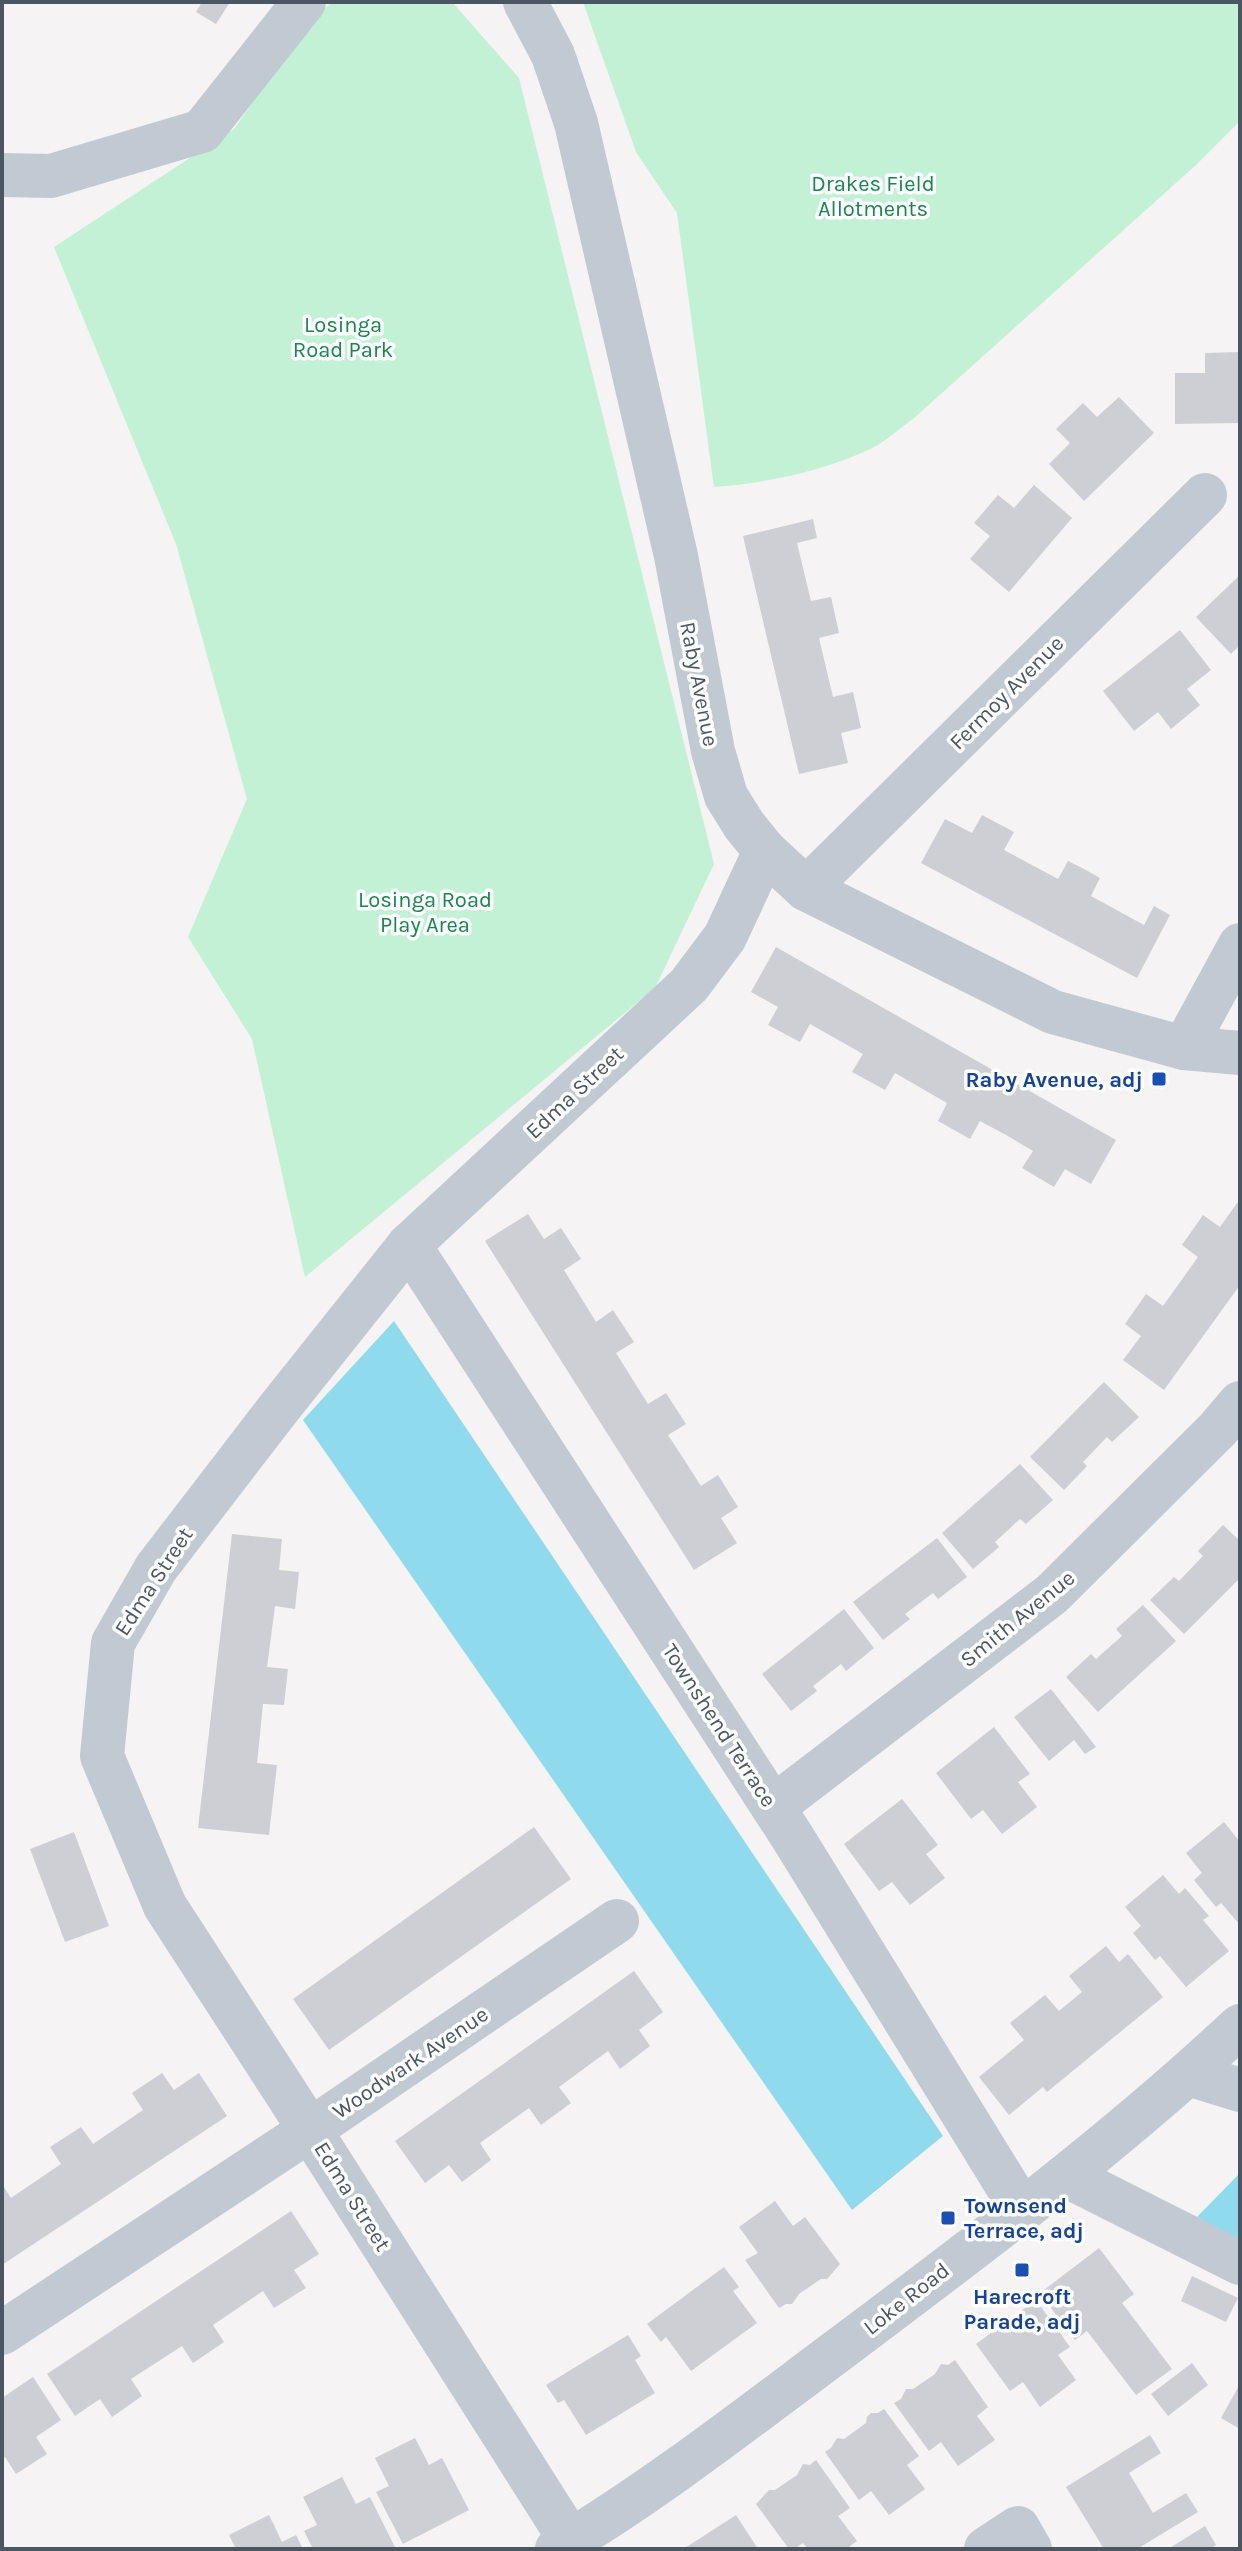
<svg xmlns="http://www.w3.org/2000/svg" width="1242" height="2551" font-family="Karla,sans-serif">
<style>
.green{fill:#c3f1d5}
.water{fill:#90daee}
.building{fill:#cdcfd5}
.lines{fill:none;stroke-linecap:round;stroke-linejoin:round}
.minor{stroke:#c1cad2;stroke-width:44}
.transit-dot{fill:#1a4fb4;stroke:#fff;stroke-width:3}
.labels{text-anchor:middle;stroke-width:7;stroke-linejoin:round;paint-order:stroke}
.park-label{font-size:22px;fill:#17864f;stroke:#fff}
.street-label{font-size:22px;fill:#4a5661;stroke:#fff}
.transit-label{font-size:22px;font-weight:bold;fill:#164399;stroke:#fff;text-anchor:end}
</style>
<rect width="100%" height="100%" fill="#f5f3f3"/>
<!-- green -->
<g class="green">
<path d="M332 2H452L519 78 714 864 655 988 305 1277 252 1039 188 937 247 799 176 544 54 247 234 129 306 26Z"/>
<path d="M583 2H1240V121L1196 165 913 419C898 429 883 444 866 451 822 471 763 484 714 487L677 213 636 152Z"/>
</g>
<!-- water -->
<g class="water">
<path d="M394 1321 943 2136 852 2210 303 1420Z"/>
<path d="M1240 2173V2242L1197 2217Z"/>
</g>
<!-- building -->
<g class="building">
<path d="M202 2H230L216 24 196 12Z"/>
<path d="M1240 352V423L1175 424V373H1205V353Z"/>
<path d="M1119 397 1154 433 1084 501 1049 464 1070 443 1056 429 1083 403 1097 417Z"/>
<path d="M1034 485 1072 518 1009 592 970 559 990 536 974 523 998 495 1014 508Z"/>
<path d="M813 519 817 538 797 543 811 601 831 597 839 633 819 638 833 697 853 692 861 728 841 733 848 763 799 774 743 536Z"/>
<path d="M1240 575V645L1231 654 1196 617Z"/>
<path d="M1180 630 1211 670 1187 689 1200 705 1171 729 1158 712 1134 731 1103 691Z"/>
<path d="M982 815 1014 832 1004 850 1058 879 1068 861 1084 869 1100 878 1091 896 1144 925 1154 906 1170 915 1137 978 921 863 945 819 972 833Z"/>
<path d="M776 947 1116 1140 1091 1184 1065 1169 1054 1187 1022 1168 1033 1151 1006 1135 980 1121 970 1139 938 1121 947 1103 895 1073 885 1090 852 1072 863 1054 810 1024 800 1042 768 1025 778 1007 751 992Z"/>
<path d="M1240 1199V1285L1164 1390 1123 1360 1141 1336 1125 1324 1146 1294 1163 1306 1198 1257 1182 1245 1203 1215 1220 1227Z"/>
<path d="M528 1214 544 1239 561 1228 581 1259 564 1270 596 1322 613 1310 634 1342 616 1353 648 1404 666 1393 686 1424 668 1435 685 1461 701 1486 718 1475 738 1507 721 1518 737 1543 694 1570 485 1241Z"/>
<path d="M1104 1382 1139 1417 1112 1442 1107 1437 1083 1462 1087 1466 1064 1490 1030 1457Z"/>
<path d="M1020 1464 1053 1500 1026 1524 1020 1519 995 1542 999 1547 973 1569 942 1533Z"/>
<path d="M1223 1525 1240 1541V1578L1184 1634 1150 1600 1174 1577 1179 1581 1203 1556 1198 1551Z"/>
<path d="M232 1534 282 1539 279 1570 299 1572 295 1609 275 1606 271 1637 267 1667 288 1669 284 1705 263 1704 260 1734 257 1763 277 1765 269 1835 198 1828Z"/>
<path d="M937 1538 967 1577 938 1599 933 1593 905 1614 910 1619 883 1640 853 1602Z"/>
<path d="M1143 1605 1176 1641 1098 1712 1066 1677 1091 1654 1096 1659 1122 1636 1116 1629Z"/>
<path d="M844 1609 874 1648 846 1671 841 1664 813 1686 817 1691 791 1711 762 1674Z"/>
<path d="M1051 1689 1096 1747 1085 1754 1074 1740 1049 1761 1014 1717Z"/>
<path d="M994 1727 1030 1774 1018 1782 1037 1807 1002 1834 983 1810 971 1819 936 1773Z"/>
<path d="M902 1799 938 1845 926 1854 945 1878 910 1905 892 1882 879 1891 844 1844Z"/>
<path d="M1224 1822 1240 1842V1925L1221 1903 1216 1907 1194 1880 1202 1873 1186 1853Z"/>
<path d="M534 1827 571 1879 329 2050 293 1999Z"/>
<path d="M74 1832 109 1926 65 1942 30 1849Z"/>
<path d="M1163 1875 1179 1894 1185 1888 1209 1916 1203 1920 1229 1951 1186 1987 1160 1956 1155 1960 1133 1933 1141 1926 1125 1907Z"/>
<path d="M1106 1946 1119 1962 1128 1954 1163 1997 1047 2092 1043 2087 1009 2115 979 2077 1024 2040 1010 2023 1045 1995 1059 2011 1082 1992 1069 1976Z"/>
<path d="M634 1971 663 2012 639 2030 650 2046 620 2069 608 2051 559 2087 571 2103 541 2125 529 2108 480 2143 491 2160 462 2182 449 2165 425 2183 395 2141Z"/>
<path d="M162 2073 174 2090 199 2073 227 2116 2 2265V2184L11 2198 61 2164 50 2147 81 2127 93 2144 143 2110 132 2093Z"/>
<path d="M775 2201 793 2226 805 2217 840 2264 827 2279H821L799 2294 792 2304H786L779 2308 745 2260 758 2253 739 2227Z"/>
<path d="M291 2211 319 2254 294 2270 306 2288 274 2308 263 2291 213 2325 224 2342 193 2363 182 2346 131 2379 142 2396 112 2417 100 2399 75 2416 47 2374Z"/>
<path d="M1099 2248 1134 2294 1122 2303 1172 2369 1136 2395 1087 2331 1075 2340 1040 2293Z"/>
<path d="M724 2267 739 2287 733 2291 757 2323 691 2371 666 2337 661 2342 647 2324Z"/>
<path d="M1192 2276 1238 2298 1226 2322 1181 2301Z"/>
<path d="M1036 2300 1070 2347 1058 2355 1076 2380 1040 2407 1023 2382 1010 2391 976 2344Z"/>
<path d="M628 2335 641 2356 635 2360 655 2393 586 2435 564 2400 558 2403 546 2385Z"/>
<path d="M955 2360 988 2407 977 2416 995 2440 958 2466 941 2442 929 2451 894 2403 901 2399 906 2389H913L935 2374 941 2364 948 2365Z"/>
<path d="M1192 2363 1208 2385 1168 2416 1151 2394Z"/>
<path d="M33 2377 61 2420 36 2437 47 2454 16 2474 5 2457 2 2458V2398Z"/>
<path d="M1240 2384V2429L1221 2418Z"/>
<path d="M884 2409 919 2456 907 2465 925 2489 889 2515 871 2491 859 2500 825 2452 831 2448 837 2438 844 2439 866 2423 867 2417 871 2413H878Z"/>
<path d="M1150 2435 1161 2453 1129 2473 1153 2513 1186 2493 1198 2512 1137 2549H1104L1066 2487Z"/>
<path d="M415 2438 429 2465 442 2458 469 2510 403 2544 376 2492 389 2486 375 2458Z"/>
<path d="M816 2460 850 2508 838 2516 857 2541 846 2549H808L803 2543 794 2549H789L756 2504 769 2490H775L797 2475 803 2464 810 2465Z"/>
<path d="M342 2477 356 2504 370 2497 396 2549H313L304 2531 317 2525 303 2497Z"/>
<path d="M269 2515 282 2542 296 2535 303 2549H236L229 2535Z"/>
<path d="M736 2515 758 2549H683L699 2539Z"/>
<path d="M1205 2526 1216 2545 1210 2549H1168Z"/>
</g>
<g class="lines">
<!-- minor -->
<g class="minor">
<path d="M525 2 553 55 576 123 676 556 713 751 726 796 744 825 765 851 806 889 1053 1012 1184 1048 1240 1053"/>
<path d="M2 175 51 176 202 131 304 2"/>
<path d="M806 889 1205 495"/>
<path d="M1184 1048 1240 945"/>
<path d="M409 1245 793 1838 1022 2210"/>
<path d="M773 1807 1052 1594 1218 1429 1240 1403"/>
<path d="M1188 2074 1240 2090"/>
<path d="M1067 2176 1240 2263"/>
<path d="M2 2333 310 2130 617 1921"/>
<path d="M557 2549C657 2489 750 2416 844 2346 980 2244 1116 2142 1240 2026"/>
<path d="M576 2549 310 2130 165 1906 102 1756 113 1643 156 1568 279 1408 409 1245 689 985 725 937 765 851"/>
<path d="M986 2549 1018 2528 1030 2549"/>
</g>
</g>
<!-- markers -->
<g class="transit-dot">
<rect x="1151" y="1071" width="16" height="16" rx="4"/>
<rect x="940" y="2210" width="16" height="16" rx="4"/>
<rect x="1014" y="2262" width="16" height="16" rx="4"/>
</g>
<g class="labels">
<!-- park labels -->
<g class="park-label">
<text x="873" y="191">Drakes Field<tspan x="873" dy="25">Allotments</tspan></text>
<text x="343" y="332">Losinga<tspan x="343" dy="25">Road Park</tspan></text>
<text x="425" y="907">Losinga Road<tspan x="425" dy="25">Play Area</tspan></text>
</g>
<!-- street labels -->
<g class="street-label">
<text transform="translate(700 684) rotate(79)" y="8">Raby Avenue</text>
<text transform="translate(1006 692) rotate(-45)" y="8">Fermoy Avenue</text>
<text transform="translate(574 1092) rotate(-43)" y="8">Edma Street</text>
<text transform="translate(153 1581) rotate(-57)" y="8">Edma Street</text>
<text transform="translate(1017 1618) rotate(-39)" y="8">Smith Avenue</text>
<text transform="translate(720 1725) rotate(57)" y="8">Townshend Terrace</text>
<text transform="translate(410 2062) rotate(-34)" y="8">Woodwark Avenue</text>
<text transform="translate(353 2196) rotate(58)" y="8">Edma Street</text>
<text transform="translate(906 2298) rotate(-38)" y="8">Loke Road</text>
</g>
<!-- transit labels -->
<g class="transit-label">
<text x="1143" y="1087">Raby Avenue, adj</text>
<text x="964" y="2213" text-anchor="start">Townsend<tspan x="964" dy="25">Terrace, adj</tspan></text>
<text x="1022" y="2304" text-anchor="middle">Harecroft<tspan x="1022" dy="25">Parade, adj</tspan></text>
</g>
</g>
<!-- border -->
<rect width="1242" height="2551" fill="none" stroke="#4a5661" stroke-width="8"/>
</svg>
